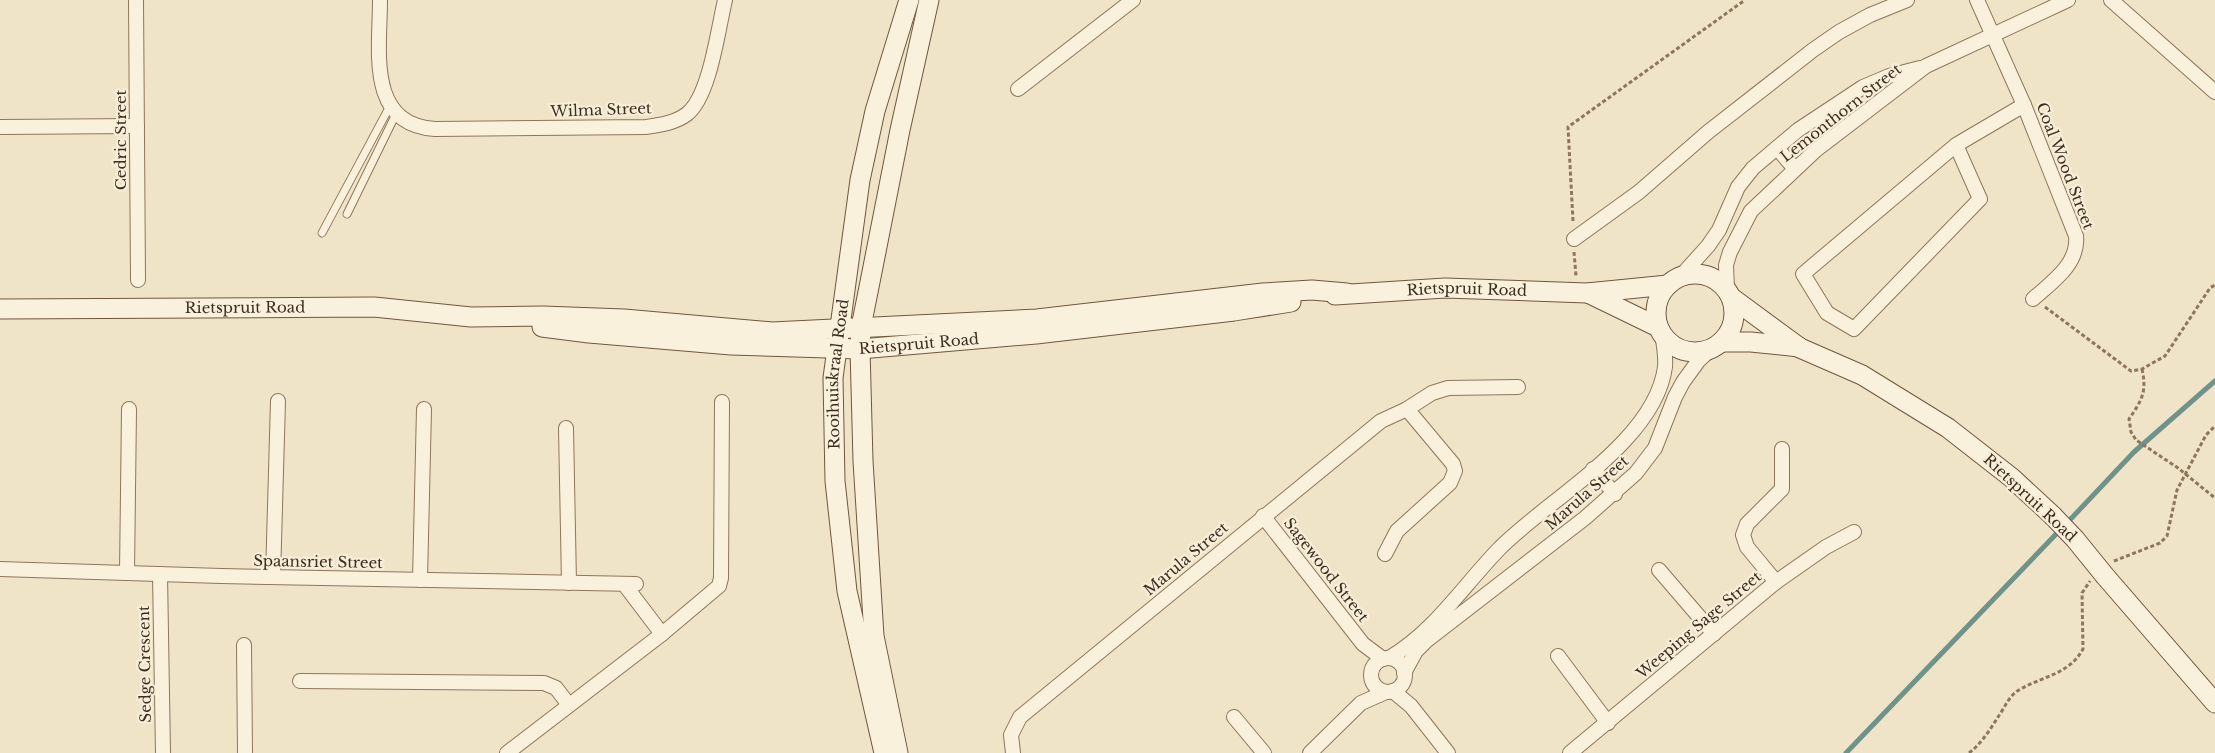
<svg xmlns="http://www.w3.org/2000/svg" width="2215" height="753" font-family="'Libre Baskerville',serif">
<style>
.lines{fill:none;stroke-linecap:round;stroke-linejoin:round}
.stream{stroke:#6f938a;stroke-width:5}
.lane-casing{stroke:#8d765c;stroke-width:9}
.street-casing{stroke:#8d765c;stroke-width:16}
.secondary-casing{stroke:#6f573f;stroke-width:21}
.path{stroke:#8d765c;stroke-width:3;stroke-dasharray:4 2.5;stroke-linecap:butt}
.lane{stroke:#faf1dc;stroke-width:7}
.street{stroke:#faf1dc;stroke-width:14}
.secondary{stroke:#faf1dc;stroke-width:19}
.secondary-bridge-casing{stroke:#6f573f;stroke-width:21;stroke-linecap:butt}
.secondary-bridge{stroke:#faf1dc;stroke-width:19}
.labels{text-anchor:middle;stroke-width:4.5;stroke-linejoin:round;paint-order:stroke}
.street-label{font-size:15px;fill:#3d2e20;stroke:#f7eed8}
</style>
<rect width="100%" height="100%" fill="#f0e4c8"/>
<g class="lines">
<!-- stream -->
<g class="stream">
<path d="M2066 524 2134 452 2215 381"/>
<path d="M1846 753 2060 530"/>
</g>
<!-- lane casing -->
<g class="lane-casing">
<g id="lane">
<path d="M347 214 396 114"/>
<path d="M322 233 390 106"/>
</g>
</g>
<!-- street casing -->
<g class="street-casing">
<g id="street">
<path d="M136 0 138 280"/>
<path d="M380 0C380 50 366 124 435 129L646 127C660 125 675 123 687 114 710 96 718 29 725 0"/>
<path d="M1977 0 2024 105 2076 236C2079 264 2052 282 2033 299"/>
<path d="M2111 0 2215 92"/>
<path d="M1018 89 1133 0"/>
<path d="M0 127 137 126"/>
<path d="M1956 145 1980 199 1854 329 1827 313 1803 274 1956 145 2024 105"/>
<path d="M1777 148 1795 169"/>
<path d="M1574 239 1639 192 1708 132 1813 50 1839 32 1870 15 1907 0"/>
<path d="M1680 277 1708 246 1719 230 1738 187 1753 168 1798 130 1863 87 1889 76 1920 68"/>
<path d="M1727 289 1726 265 1730 252 1751 211 1816 150 1926 66 2068 0"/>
<path d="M566 428 569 583"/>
<path d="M1593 469 1615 494"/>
<path d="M1263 516 1363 644 1383 659"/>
<path d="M1385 554 1397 531 1450 483 1455 471 1453 464 1407 409"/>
<path d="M0 569 221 576 636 584"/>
<path d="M1659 570 1714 634"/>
<path d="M127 573 129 409"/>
<path d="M160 574 163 753"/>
<path d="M273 577 278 401"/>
<path d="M420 580 424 409"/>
<path d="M1776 582 1747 547 1743 535 1747 524 1782 489V449"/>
<path d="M624 584 662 634"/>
<path d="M244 645 245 753"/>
<path d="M1558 656 1608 723"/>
<path d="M1389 658C1434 632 1463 586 1499 549 1548 499 1655 442 1665 367 1666 356 1664 345 1662 334"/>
<circle cx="1388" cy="675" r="17"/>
<path d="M1404 673 1416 651 1426 641 1585 518 1636 473 1655 448 1675 397 1683 382 1699 360 1711 349"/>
<path d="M300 681 544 683 556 688 569 705"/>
<path d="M1393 691 1411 706 1448 753"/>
<path d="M1234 717 1264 753"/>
<path d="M507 753 662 634 719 586 721 578 722 402"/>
<path d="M1013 753 1011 735 1020 717 1381 421 1407 409 1432 393 1448 388 1518 387"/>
<path d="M1310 753 1361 703 1386 692"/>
<path d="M1570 753 1776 582 1826 547 1854 532"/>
</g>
</g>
<!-- secondary casing -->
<g class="secondary-casing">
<g id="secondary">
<circle cx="1695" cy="313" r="39"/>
<path d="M1588 293 1658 327"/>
<path id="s1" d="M1335 295 1445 288 1587 293 1668 285"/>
<path d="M1732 298 1800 348 1862 375 1948 428 2012 478 2053 516"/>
<path id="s2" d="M0 309 374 307 471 317 543 316 624 319 772 332 1037 319 1263 293 1312 290 1347 293"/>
<path id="s3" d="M542 327 589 333 731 345 860 349 1036 334 1234 311 1291 302"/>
<path d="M1722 342H1751L1799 347"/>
<path d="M2105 576 2215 703"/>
<path id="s4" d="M884 753 847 591 835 481 833 378 860 180 875 111 909 0"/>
<path d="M898 753 874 636 863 461 860 349 861 327 872 272 900 130 929 0"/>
</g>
</g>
<!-- path -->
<g class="path">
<path d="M1573 221 1568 127 1745 0"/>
<path d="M1574 252 1576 276"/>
<path d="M2045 307 2131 371 2142 369 2165 356 2210 288 2215 285"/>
<path d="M2142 369C2147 392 2142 400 2129 419L2131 432 2136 440 2178 468 2215 498"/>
<path d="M2114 561 2160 543 2167 536 2177 490 2206 435 2215 426"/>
<path d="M1969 753C1982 743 1991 728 2000 714 2006 705 2010 695 2019 690 2042 676 2069 675 2083 649L2082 593 2090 581"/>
</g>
<!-- lane -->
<use href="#lane" class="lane"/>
<!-- street -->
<use href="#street" class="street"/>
<!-- secondary -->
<use href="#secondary" class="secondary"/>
<!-- secondary-bridge casing -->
<g class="secondary-bridge-casing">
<path id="secondary-bridge" d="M2053 516 2075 539 2105 576"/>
</g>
<!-- secondary-bridge -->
<use href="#secondary-bridge" class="secondary-bridge"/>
</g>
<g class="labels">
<!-- street labels -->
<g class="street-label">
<text transform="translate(601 110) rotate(-2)" y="5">Wilma Street</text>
<text transform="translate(1841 113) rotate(-38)" y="5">Lemonthorn Street</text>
<text transform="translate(121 140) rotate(-90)" y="5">Cedric Street</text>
<text transform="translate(2065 166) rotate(69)" y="5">Coal Wood Street</text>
<text dy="5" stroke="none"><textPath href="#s1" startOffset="132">Rietspruit Road</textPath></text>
<text dy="5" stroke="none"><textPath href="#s2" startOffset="245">Rietspruit Road</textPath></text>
<text dy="5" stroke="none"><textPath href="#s3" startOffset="378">Rietspruit Road</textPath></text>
<text dy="5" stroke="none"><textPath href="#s4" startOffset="384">Rooihuiskraal Road</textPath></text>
<text transform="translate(1587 493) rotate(-41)" y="5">Marula Street</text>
<text transform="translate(2030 498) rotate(43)" y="5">Rietspruit Road</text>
<text transform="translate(1186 559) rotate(-40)" y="5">Marula Street</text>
<text transform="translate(318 562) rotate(1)" y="5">Spaansriet Street</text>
<text transform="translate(1326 570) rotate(52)" y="5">Sagewood Street</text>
<text transform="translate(1699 625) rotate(-40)" y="5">Weeping Sage Street</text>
<text transform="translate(145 664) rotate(-91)" y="5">Sedge Crescent</text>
</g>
</g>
</svg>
